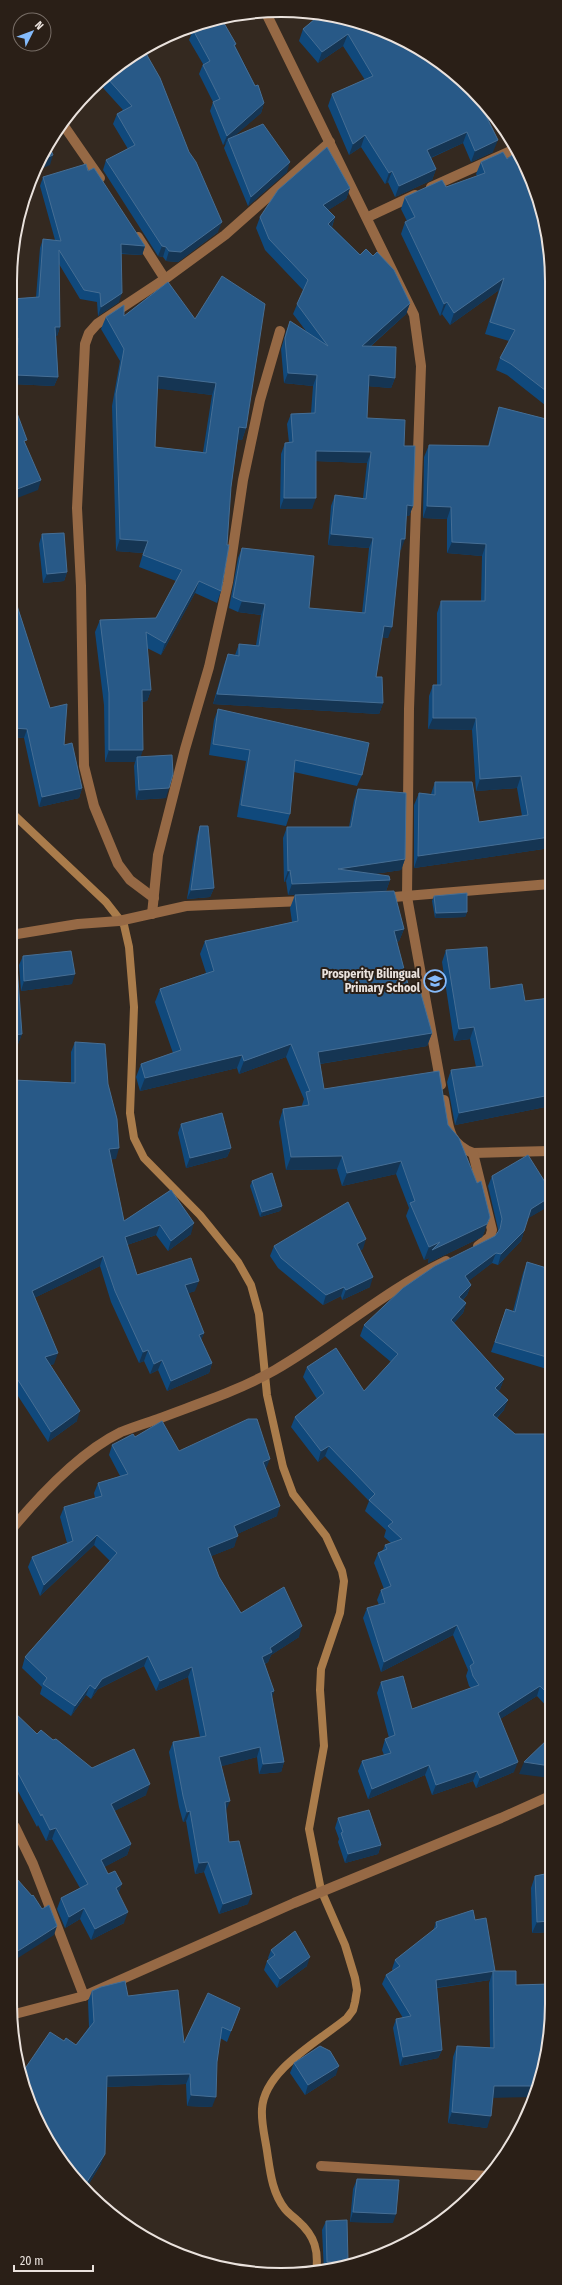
<svg xmlns="http://www.w3.org/2000/svg" width="562" height="2285" font-family="'Fira Sans Condensed',sans-serif">
<style>
.lines{fill:none;stroke-linecap:round;stroke-linejoin:round}
.stream{stroke:#aa7c4b;stroke-width:8}
.minor{stroke:#966945;stroke-width:10}
.wall{fill:#10497c;fill-rule:evenodd}
.shaded-wall{fill:#153553}
.building{fill:#285987;stroke:#466e94;fill-rule:evenodd}
.labels{text-anchor:middle;stroke-width:4;stroke-linejoin:round;paint-order:stroke}
.poi-label{font-size:12px;font-weight:bold;fill:#eae2dd;stroke:#2a1f17;text-anchor:end}
.rim{fill:none;stroke:#eae2dd;stroke-width:2}
</style>
<rect width="100%" height="100%" fill="#342920"/>
<g class="lines">
<!-- stream -->
<path class="stream" d="M12 813 106 902 124 925 129 947 134 1007 130 1113 134 1138 144 1158 200 1215 238 1262 251 1285 259 1314 267 1395 283 1467 293 1494 326 1536 342 1571 344 1581 340 1613 321 1669 320 1690 324 1746 309 1829 321 1890 345 1945 355 1978 357 1990 355 2002 353 2010 347 2018C319 2041 264 2070 262 2109 261 2123 265 2137 267 2151 270 2171 272 2193 285 2209 289 2214 294 2217 298 2221 315 2236 319 2251 316 2273"/>
<!-- minor -->
<g class="minor">
<path d="M265 11 414 315 421 366 409 709 407 897 441 1085"/>
<path d="M62 123 100 178"/>
<path d="M431 187 515 149"/>
<path d="M368 217 415 195"/>
<path d="M138 237 165 279"/>
<path d="M154 898 130 880 118 864 94 806 84 766 81 586 77 508 85 344 89 333 97 324 165 279 225 235 330 142"/>
<path d="M382 898 550 884"/>
<path d="M152 914 158 855 185 749 209 667 228 582 243 480 260 400 280 331"/>
<path d="M11 935 78 924 119 921 186 906 304 901"/>
<path d="M444 1100C449 1125 446 1142 473 1153L550 1151"/>
<path d="M473 1153 492 1230 490 1237 478 1246"/>
<path d="M11 1530C40 1495 80 1452 121 1432 133 1427 146 1423 158 1419 197 1404 238 1391 275 1370 334 1336 384 1291 446 1261"/>
<path d="M10 1821 15 1827 33 1864 84 1996"/>
<path d="M11 2015 84 1996 294 1903 501 1818 550 1796"/>
<path d="M321 2166 489 2176"/>
</g>
</g>
<!-- wall -->
<g class="wall">
<path d="M312 12H317L401 38 492 116 490 123 493 152 471 162 463 143 431 158 436 169 432 180 395 197 388 182 385 184 361 147 349 155 328 106 332 94 365 80 343 46 318 63 299 41 303 29 317 17Z"/>
<path d="M181 30 180 34 149 52 147 56 218 232 178 262 166 261 163 257 158 256 103 170 106 160 128 149 113 124 117 114 123 110 104 89 100 81 116 66 161 38Z"/>
<path d="M193 30 236 44 235 46 264 103 261 113 234 136 287 172 248 206 224 148 226 143 223 145 210 111 213 102 199 74 203 64 189 40Z"/>
<path d="M481 162 550 246V409L507 375 496 370 500 358 509 341 485 334 499 290 450 325 442 314 440 316 401 234 405 222 407 221 401 209 405 197 446 187 477 176 476 174Z"/>
<path d="M88 171 145 246 142 255 121 254 119 302 98 316 97 302 80 299 59 264 60 327 57 336H56L58 377 54 386 13 384 15 347 12 346V299L36 297 40 248 43 239 55 240 40 186 43 177Z"/>
<path d="M350 188 346 199 328 210 335 217 332 227 410 303 406 314 370 347 395 378 391 388 368 386 367 418 404 446 413 506 409 516H406L401 550H400L388 638 382 637 376 677 383 703 379 714 213 704 224 665 228 654 235 655 239 644 256 645 261 615 238 612 229 608 238 558 242 548 309 608 362 613 369 548 328 545 331 506 335 495 363 498 367 463 316 461 312 509H280L281 454 285 443H289L287 424 291 414 311 413 313 386 284 383 281 349 286 332 290 321 306 331 293 314 303 290 265 250 256 228 260 217Z"/>
<path d="M168 282 246 428 242 440 238 439 231 487 221 591 217 603 195 593 161 655 147 648 151 690 147 701 142 702 141 757 166 798 136 800 134 766 135 762H105L104 705 95 632 100 620 156 618 176 581 139 567 143 553 116 551 112 406 120 361 101 329 106 317 124 316ZM157 388 212 395 203 452 155 447Z"/>
<path d="M499 407 550 420V848L414 868V805L419 793 431 794 435 782 479 822 522 816 517 788 476 791 472 730 428 729 429 696 433 685H437V613L441 601H481L482 556 447 553V519L423 518 424 457 429 445 488 446 495 419Z"/>
<path d="M42 534 67 572 64 581 43 583 39 544Z"/>
<path d="M12 590 50 708 64 745 82 788 79 798 39 807 24 738 12 737Z"/>
<path d="M218 709 362 775 357 786 294 772 290 814 286 826 237 817 246 761 209 755 214 720Z"/>
<path d="M358 789 405 859 401 870 374 874 390 880 386 891 288 895 286 881 284 882 283 838 287 827H349L354 800Z"/>
<path d="M200 826 214 888 210 897 187 899 197 836Z"/>
<path d="M295 895 404 929 399 941 397 942 409 988 432 1033 427 1046 320 1064 324 1089 448 1125 485 1230 482 1237 428 1263 429 1258 424 1260 406 1216 409 1208 396 1174 342 1186 337 1169 286 1170 279 1122 283 1109 302 1106V1105L304 1099 286 1057 239 1074 237 1068 140 1091 136 1077 141 1064 173 1053 155 1002 160 989 206 973 200 954 205 941 292 922 290 908Z"/>
<path d="M434 896 467 912 465 917 435 918 432 901Z"/>
<path d="M446 950 490 989 525 1001 550 998V1106L455 1125 447 1082 451 1070 476 1067 470 1039 454 1041 442 962Z"/>
<path d="M23 956 72 984 21 991 19 965Z"/>
<path d="M11 967 22 1034 18 1044 12 1045 14 1080 71 1083V1052L75 1042 108 1084 116 1159H111L124 1221 171 1190 191 1234 168 1251 156 1235 127 1245 137 1275 195 1291 188 1293 204 1333 201 1340 212 1363 209 1373 167 1391 158 1370 150 1374 144 1361 139 1363 111 1302 100 1266 34 1298 54 1364 50 1365 77 1421 48 1442 16 1393 12 1404 11 1405Z"/>
<path d="M181 1124 231 1148 227 1157 186 1168 178 1133Z"/>
<path d="M492 1176 550 1190V1203L549 1206 528 1218 521 1241 498 1265 492 1263 468 1281 471 1285 467 1295 463 1300 466 1303 463 1313 454 1323 504 1379 500 1389 498 1391 504 1410 497 1418 515 1434H550V1710L537 1696 500 1719 514 1772 476 1788 473 1781 432 1795 425 1775 368 1799 358 1771 362 1761 384 1755 382 1750 385 1739 389 1738 377 1693 381 1682 412 1709 471 1688 469 1686 466 1676 468 1670 453 1635 381 1672 363 1618 367 1608 379 1605 377 1600 381 1590 384 1589 374 1563 378 1553 383 1550 385 1545 391 1543 384 1537 386 1530 365 1511 369 1501 325 1456 318 1462 291 1427 295 1417 317 1399 303 1377 307 1367 364 1391 391 1362 360 1336 364 1325 495 1236 498 1232V1229L488 1186Z"/>
<path d="M252 1181 282 1206 280 1211 260 1217 250 1186Z"/>
<path d="M274 1246 363 1249 360 1250 370 1287 342 1300 341 1296 323 1305 278 1268 270 1256Z"/>
<path d="M527 1262 550 1269V1370L491 1352 506 1309 513 1311 523 1273Z"/>
<path d="M135 1437 179 1451 266 1470 277 1516 237 1534 234 1547 211 1556 219 1577 241 1613 299 1637 271 1655 268 1662 265 1664 274 1691 272 1697 284 1762 281 1772 259 1774 257 1757 221 1766 229 1842 248 1904 219 1914 204 1872 195 1874 186 1821 183 1822 179 1807 169 1752 173 1742 200 1737 188 1677 156 1691 144 1666 98 1689 91 1699 86 1695 71 1716 40 1694 42 1687 22 1668 25 1657 110 1561 94 1545 40 1596 28 1567 32 1557 67 1543 60 1517 64 1507 95 1498 94 1493 98 1483 120 1476 109 1455 112 1445Z"/>
<path d="M10 1711 37 1734 53 1740 92 1768 146 1795 114 1811 131 1844 127 1855 104 1867 118 1893 124 1923 91 1940 80 1919 65 1928 57 1909 61 1898 80 1888 52 1839 46 1841 38 1825 37 1827 10 1776Z"/>
<path d="M338 1818 381 1845 378 1854 345 1863 338 1842 339 1839 335 1828Z"/>
<path d="M550 1837V1856L545 1848Z"/>
<path d="M550 1873V1932L532 1933 531 1888 535 1876Z"/>
<path d="M475 1920 495 1971 493 2098 487 2128 448 2123 453 2057 457 2046 490 2048 489 1983 490 1980 437 1988 442 2050 438 2058 400 2066 393 2028 396 2019 403 2018 382 1984 386 1975 393 1971 392 1969 395 1960 433 1931 436 1922Z"/>
<path d="M271 1950 307 1966 277 1988 264 1970 267 1961 269 1960 268 1958Z"/>
<path d="M92 1991 128 1996 184 2043 240 2008 227 2042 220 2038 217 2062 212 2107 187 2106 186 2084 107 2087 101 2164 85 2190 77 2183 22 2073 64 2041 76 2045 89 2027 88 2001Z"/>
<path d="M294 2063 336 2075 305 2095 290 2073Z"/>
<path d="M357 2179 393 2223 350 2222 353 2189Z"/>
<path d="M449 2207 457 2208 445 2220V2218Z"/>
<path d="M326 2221 348 2261 347 2266 324 2271 322 2230Z"/>
</g>
<!-- shaded-wall -->
<g class="shaded-wall">
<path d="M181 30 180 34 149 52 148 56 144 50 149 45 161 38Z"/>
<path d="M348 34 343 46 318 63 322 52Z"/>
<path d="M264 103 261 113 229 141 228 139 226 143 223 145 227 136Z"/>
<path d="M491 114 492 116 489 125 486 116Z"/>
<path d="M467 132 463 143 423 161 427 150Z"/>
<path d="M365 135 361 147 349 155 353 144Z"/>
<path d="M498 140 493 152 471 162 475 151Z"/>
<path d="M53 155 50 165 34 172 39 161Z"/>
<path d="M290 162 287 172 248 206 251 197Z"/>
<path d="M436 169 432 180 395 197 399 186Z"/>
<path d="M392 171 388 182 385 184 389 173Z"/>
<path d="M350 188 346 199 319 216 323 205Z"/>
<path d="M335 217 331 228 328 224Z"/>
<path d="M222 222 218 232 178 262 166 261 169 251Z"/>
<path d="M121 244 145 246 142 255 118 253Z"/>
<path d="M162 246 166 247 163 257 158 256Z"/>
<path d="M504 278 499 290 450 325 454 313Z"/>
<path d="M122 293 119 302 98 316 101 307Z"/>
<path d="M447 302 442 314 440 316 444 304Z"/>
<path d="M410 303 406 314 358 357 362 346Z"/>
<path d="M55 327H60L57 336H52Z"/>
<path d="M12 337 18 338 15 347 12 346Z"/>
<path d="M288 373 317 375 313 386 284 383Z"/>
<path d="M16 375 58 377 54 386 13 384Z"/>
<path d="M369 375 395 378 391 388 365 386Z"/>
<path d="M158 376 216 383 212 395 153 388Z"/>
<path d="M239 427 246 428 242 440 235 439Z"/>
<path d="M316 451 371 452 367 463 312 461Z"/>
<path d="M41 480 38 490 12 500V491Z"/>
<path d="M284 498H316L312 509H280Z"/>
<path d="M407 505 413 506 409 516H403Z"/>
<path d="M427 506 451 507 447 519 423 518Z"/>
<path d="M331 534 373 538 369 548 328 545Z"/>
<path d="M120 539 148 541 143 553 116 551Z"/>
<path d="M401 539H405L401 550H397Z"/>
<path d="M452 542 486 544 482 556 447 553Z"/>
<path d="M67 572 64 581 43 583 47 574Z"/>
<path d="M199 581 195 593 161 655 165 643Z"/>
<path d="M242 601 265 604 261 615 238 612Z"/>
<path d="M384 626 392 627 388 638 380 637Z"/>
<path d="M142 690H151L147 701 138 702Z"/>
<path d="M217 694 383 703 379 714 213 704Z"/>
<path d="M12 704 15 705 12 713Z"/>
<path d="M433 718H476L472 730 428 729Z"/>
<path d="M13 728 27 729 24 738 12 737V731Z"/>
<path d="M109 750H143L139 762 137 757 135 762H105Z"/>
<path d="M521 776 517 788 476 791 480 779Z"/>
<path d="M82 788 79 798 39 807 42 797Z"/>
<path d="M169 788 166 798 136 800 139 790Z"/>
<path d="M550 837V848L414 868 418 856Z"/>
<path d="M405 859 401 870 334 880 338 869Z"/>
<path d="M290 870 286 881 284 882 288 871Z"/>
<path d="M390 880 386 891 288 895 292 884Z"/>
<path d="M214 888 210 897 187 899 191 890Z"/>
<path d="M467 912 465 917 435 918 436 913Z"/>
<path d="M404 929 399 941 389 944 394 931Z"/>
<path d="M75 974 72 984 21 991 24 981Z"/>
<path d="M474 1027 470 1039 454 1041 459 1029Z"/>
<path d="M432 1033 427 1046 313 1065 318 1052Z"/>
<path d="M22 1034 18 1044 11 1045 12 1035Z"/>
<path d="M291 1044 286 1057 239 1074 244 1061Z"/>
<path d="M242 1055 237 1068 140 1091 145 1078Z"/>
<path d="M550 1095V1106L455 1125 459 1113Z"/>
<path d="M119 1148 116 1159 105 1160 109 1149Z"/>
<path d="M231 1148 227 1157 186 1168 190 1158Z"/>
<path d="M342 1156 337 1169 286 1170 291 1157Z"/>
<path d="M401 1161 396 1174 342 1186 347 1173Z"/>
<path d="M550 1197V1203L549 1206 527 1219 531 1209Z"/>
<path d="M282 1206 280 1211 260 1217 262 1212Z"/>
<path d="M490 1217 485 1230 482 1237 428 1263 429 1258 424 1260 429 1247Z"/>
<path d="M194 1223 191 1234 168 1251 171 1241Z"/>
<path d="M160 1225 156 1235 121 1247 125 1237Z"/>
<path d="M524 1231 521 1241 498 1265 501 1254Z"/>
<path d="M366 1239 363 1249 354 1253 357 1244Z"/>
<path d="M496 1253 492 1263 461 1287 465 1276Z"/>
<path d="M103 1256 100 1266 28 1301 32 1291Z"/>
<path d="M373 1277 370 1287 342 1300 346 1290Z"/>
<path d="M199 1281 195 1291 181 1296 185 1285Z"/>
<path d="M471 1285 467 1295 456 1307 459 1297Z"/>
<path d="M344 1287 341 1296 323 1305 326 1295Z"/>
<path d="M466 1303 463 1313 447 1331 451 1320Z"/>
<path d="M204 1333 200 1343 199 1335Z"/>
<path d="M148 1350 144 1361 139 1363 143 1352Z"/>
<path d="M58 1353 54 1364 42 1368 45 1357Z"/>
<path d="M162 1360 158 1370 150 1374 154 1364Z"/>
<path d="M212 1363 209 1373 167 1391 171 1381Z"/>
<path d="M504 1379 500 1389 491 1398 495 1388Z"/>
<path d="M15 1394 12 1404 11 1405V1395Z"/>
<path d="M508 1400 504 1410 489 1425 493 1415Z"/>
<path d="M80 1411 77 1421 48 1442 51 1432Z"/>
<path d="M329 1446 325 1456 318 1462 321 1451Z"/>
<path d="M270 1459 266 1469 263 1462Z"/>
<path d="M280 1506 277 1516 231 1537 234 1526Z"/>
<path d="M97 1535 94 1545 40 1596 44 1585Z"/>
<path d="M238 1536 234 1547 204 1559 208 1548Z"/>
<path d="M457 1625 453 1635 381 1672 384 1662Z"/>
<path d="M302 1626 299 1637 271 1655 268 1662 258 1667 262 1657 270 1648Z"/>
<path d="M148 1656 144 1666 98 1689 91 1699 95 1689 102 1679Z"/>
<path d="M192 1667 188 1677 156 1691 160 1681Z"/>
<path d="M90 1685 86 1695 71 1716 75 1706Z"/>
<path d="M540 1686 537 1696 494 1723 498 1713Z"/>
<path d="M274 1691 271 1701V1692Z"/>
<path d="M260 1747 257 1757 215 1768 219 1757Z"/>
<path d="M284 1762 281 1772 259 1774 263 1764Z"/>
<path d="M518 1762 514 1772 476 1788 480 1778Z"/>
<path d="M524 1762 550 1766V1778L519 1774Z"/>
<path d="M429 1765 425 1775 368 1799 372 1789Z"/>
<path d="M477 1771 473 1781 432 1795 436 1785Z"/>
<path d="M150 1784 146 1795 107 1815 111 1804Z"/>
<path d="M230 1801 226 1811 225 1802Z"/>
<path d="M190 1811 186 1821 183 1822 187 1812Z"/>
<path d="M56 1828 52 1839 46 1841 50 1830Z"/>
<path d="M131 1844 127 1855 97 1871 101 1860Z"/>
<path d="M381 1845 378 1854 345 1863 348 1854Z"/>
<path d="M208 1862 204 1872 195 1874 199 1863Z"/>
<path d="M122 1884 118 1895 116 1888Z"/>
<path d="M252 1894 248 1904 219 1914 223 1904Z"/>
<path d="M84 1908 80 1919 65 1928 69 1917Z"/>
<path d="M128 1912 124 1923 91 1940 95 1929Z"/>
<path d="M550 1921V1932L532 1933 537 1922Z"/>
<path d="M57 1926 54 1935 10 1963V1956Z"/>
<path d="M310 1957 307 1966 277 1988 280 1979Z"/>
<path d="M493 1971 490 1980 433 1988 436 1980Z"/>
<path d="M442 2050 438 2058 400 2066 403 2057Z"/>
<path d="M339 2066 336 2075 305 2095 308 2085Z"/>
<path d="M190 2074 186 2084 103 2087 107 2076Z"/>
<path d="M494 2086H539L538 2091 535 2097 490 2098Z"/>
<path d="M191 2095 216 2097 212 2107 187 2106Z"/>
<path d="M452 2112 491 2116 487 2128 448 2123Z"/>
<path d="M105 2154 101 2164 85 2190 83 2188Z"/>
<path d="M353 2212 396 2214 393 2223 350 2222Z"/>
<path d="M348 2261 347 2266 324 2271 327 2262Z"/>
</g>
<!-- building -->
<g class="building">
<path d="M321 14 401 38 473 90 491 114 486 116 498 140 475 151 467 132 427 150 436 169 399 186 392 171 389 173 365 135 353 144 332 94 373 76 348 34 322 52 303 29Z"/>
<path d="M221 18 236 44 234 45 255 86 258 85 264 103 227 136 213 102 220 99 203 65 210 61 193 30 214 19Z"/>
<path d="M150 45 151 46 144 50 160 78 189 152 196 162 222 222 181 252 169 251 166 247 162 246 106 160 135 145 117 114 132 106 108 79 106 76 116 66Z"/>
<path d="M263 124 290 162 251 197 228 139Z"/>
<path d="M48 143 53 155 39 161 46 145Z"/>
<path d="M327 147 350 188 323 205 335 217 328 224 360 255 366 249 373 256 377 252 394 270 410 303 362 346 396 347 395 378 369 375 367 418 405 420 404 446H415L413 506 407 505 405 539H401L392 627 384 626 376 677H382L383 703 217 694 228 654 239 656V644L259 646 265 604 242 601 233 597 242 548 314 556 309 608 365 613 373 538 331 534 335 495 366 499 371 452 316 451V498H284L285 443 293 442 291 414 315 413 317 375 288 373 285 338 290 321 328 346 297 304 308 280 269 239 260 217 278 190Z"/>
<path d="M517 151 524 161 550 246V394L511 364 500 358 515 330 490 322 504 278 454 313 447 302 444 304 405 222 415 217 405 197 442 180 446 187 485 173 481 162 503 152 507 159Z"/>
<path d="M86 164 88 171 94 168 145 246 121 244 122 293 101 307 100 293 84 290 59 250 60 327H55L58 377 16 375 18 338 12 337V299L39 297 43 239 61 241 43 177Z"/>
<path d="M222 276 265 304 246 428 239 427 231 487 227 545H229L221 591 199 581 165 643 146 632 151 690H142L143 750H109V693L100 620 156 618 182 570 143 555 148 541 120 539 116 394 124 349 106 317 124 305V316L168 282 195 319ZM158 376 216 383 206 453 155 447Z"/>
<path d="M14 405 27 440 24 441 41 480 12 491V406Z"/>
<path d="M499 407 550 420V837L418 856 419 793 435 795V782H472L479 822 528 815 521 776 480 779 476 718H433V685H441V601H485L486 544 452 542 451 507 427 506 429 445 489 446Z"/>
<path d="M64 533 67 572 47 574 42 534Z"/>
<path d="M12 590 50 708 67 704 64 745 72 743 82 788 42 797 27 729 13 728 15 705 12 704Z"/>
<path d="M218 709 369 743 362 775 295 760 290 814 241 805 250 750 213 744Z"/>
<path d="M172 755 173 774 169 788 139 790 137 757Z"/>
<path d="M358 789 406 793 405 859 338 869 389 876 390 880 292 884 290 870 288 871 287 827H351Z"/>
<path d="M200 826H208L214 888 191 890Z"/>
<path d="M394 891 404 929 394 931 409 988 419 987 432 1033 318 1052 324 1089 439 1071 448 1125 459 1138 477 1183 481 1181 490 1217 487 1224 432 1250 440 1242 429 1247 410 1203 415 1201 401 1161 347 1173 342 1156 291 1157 283 1109 309 1105 306 1092 310 1091 291 1044 244 1061 242 1055 145 1078 141 1064 181 1050 160 989 214 971 205 941 298 921 295 895Z"/>
<path d="M467 893V912L436 913 434 896Z"/>
<path d="M487 947 490 989 522 984 525 1001 550 998V1095L459 1113 451 1070 483 1066 474 1027 459 1029 446 950Z"/>
<path d="M71 951 75 974 24 981 23 956Z"/>
<path d="M17 966 22 1034 12 1035 14 1080 75 1083V1042L105 1044 108 1084 117 1119 119 1148 109 1149 124 1221 171 1190 194 1223 171 1241 160 1225 125 1237 137 1275 191 1258 199 1281 185 1285 204 1333 199 1335 212 1363 171 1381 162 1360 154 1364 148 1350 143 1352 115 1291 103 1256 32 1291 58 1353 45 1357 80 1411 51 1432 18 1380 15 1394 11 1395V967Z"/>
<path d="M222 1113 231 1148 190 1158 181 1124Z"/>
<path d="M528 1155 550 1190V1197L531 1209 524 1231 501 1254 496 1253 465 1276 471 1285 459 1297 466 1303 451 1320 504 1379 495 1388 508 1400 493 1415 515 1434H550V1696L540 1686 498 1713 518 1762 480 1778 477 1771 436 1785 429 1765 372 1789 362 1761 391 1753 385 1739 395 1735 381 1682 403 1676 412 1709 479 1685 473 1676 470 1666 474 1663 457 1625 384 1662 367 1608 385 1603 381 1590 391 1586 378 1553 387 1549 385 1545 402 1539 388 1526 393 1522 369 1500 375 1494 329 1446 321 1451 295 1417 324 1393 307 1367 336 1348 364 1391 398 1354 364 1325 403 1288 435 1266 495 1236 500 1229 502 1219 492 1176Z"/>
<path d="M272 1173 282 1206 262 1212 252 1181Z"/>
<path d="M348 1202 366 1239 357 1244 373 1277 346 1290 344 1287 326 1295 281 1258 274 1246Z"/>
<path d="M527 1262 550 1269V1358L495 1342 506 1309 515 1312Z"/>
<path d="M248 1419H257L270 1459 263 1462 280 1506 234 1526 238 1536 208 1548 219 1577 241 1613 284 1587 302 1626 270 1648 272 1652 262 1657 274 1691 271 1692 284 1762 263 1764 260 1747 219 1757 230 1801 225 1802 229 1842 239 1841 252 1894 223 1904 208 1862 199 1863 190 1811 187 1812 183 1796 173 1742 206 1736 192 1667 160 1681 148 1656 102 1679 95 1689 90 1685 75 1706 43 1684 47 1678 25 1657 117 1553 97 1535 44 1585 32 1557 73 1541 64 1507 102 1496 98 1483 128 1474 112 1445 133 1434 135 1437 162 1421 179 1451Z"/>
<path d="M12 1710 37 1734 41 1730 53 1740 56 1739 92 1768 134 1749 150 1784 111 1804 131 1844 101 1860 108 1874 115 1871 122 1884 116 1888 128 1912 95 1929 84 1908 69 1917 61 1898 88 1884 56 1828 50 1830 42 1814 41 1816 10 1758V1711Z"/>
<path d="M550 1737V1766L524 1762Z"/>
<path d="M369 1810 381 1845 348 1854 341 1833 343 1832 338 1818Z"/>
<path d="M10 1871 32 1896 33 1895 42 1909 49 1905 57 1926 10 1956Z"/>
<path d="M550 1873V1921L537 1922 535 1876Z"/>
<path d="M473 1910 475 1920 486 1918 495 1971 436 1980 442 2050 403 2057 396 2019 411 2016 386 1975 400 1966 395 1960 437 1927 436 1922Z"/>
<path d="M295 1931 310 1957 280 1979 267 1961 275 1955 271 1950Z"/>
<path d="M493 1971H516V1985L550 1984V2040L539 2086H494L491 2116 452 2112 457 2046 494 2048Z"/>
<path d="M125 1981 128 1996 178 1990 184 2043 208 1993 240 2008 231 2031 222 2027 217 2062 216 2097 191 2095 190 2074 107 2076 105 2154 83 2188 77 2183 31 2107 19 2071 22 2073 50 2032 64 2041 66 2038 76 2045 94 2022 92 1991 101 1987Z"/>
<path d="M320 2046 330 2051 339 2066 308 2085 294 2063Z"/>
<path d="M357 2179 399 2180 396 2214 353 2212Z"/>
<path d="M449 2207 457 2208 448 2217Z"/>
<path d="M347 2220 348 2261 327 2262 326 2221Z"/>
<path d="M216 2262 248 2272 215 2266Z"/>
</g>
<!-- icons -->
<defs>
<g id="school-ring" transform="scale(1.15)"><circle r="9.5" fill="#2a1f17" stroke="#85bbfb" stroke-width="1.5"/><path d="M0-5L7-2L0 1L-7-2ZM-4 1L0 2.5L4 1V4Q0 6-4 4Z" fill="#85bbfb"/></g>
</defs>
<g fill-rule="evenodd">
<use href="#school-ring" x="435" y="981"/>
</g>
<g class="labels">
<!-- poi labels -->
<g class="poi-label">
<text x="420" y="978">Prosperity Bilingual<tspan x="420" dy="14">Primary School</tspan></text>
</g>
</g>
<!-- crop -->
<path d="M0 0H562V2285H0ZM281 17H281A264 264 0 0 1 545 281V2004A264 264 0 0 1 281 2268H281A264 264 0 0 1 17 2004V281A264 264 0 0 1 281 17Z" fill="#2a1f17" fill-rule="evenodd"/>
<path class="rim" d="M281 17H281A264 264 0 0 1 545 281V2004A264 264 0 0 1 281 2268H281A264 264 0 0 1 17 2004V281A264 264 0 0 1 281 17Z"/>
<!-- north arrow -->
<g transform="translate(32 32) rotate(48)"><circle r="19" fill="#2a1f17" stroke="#776d66"/>
<path d="M0-3L7 15L0 10L-7 15Z" fill="#85bbfb"/>
<text y="-6" font-size="11" font-weight="bold" text-anchor="middle" fill="#eae2dd">N</text>
</g>
<!-- scale -->
<path d="M14 2265v6h79v-6" fill="none" stroke="#eae2dd" stroke-width="2"/>
<text x="20" y="2265" font-size="12" fill="#eae2dd" stroke="#2a1f17" stroke-width="3" paint-order="stroke">20 m</text>
</svg>
